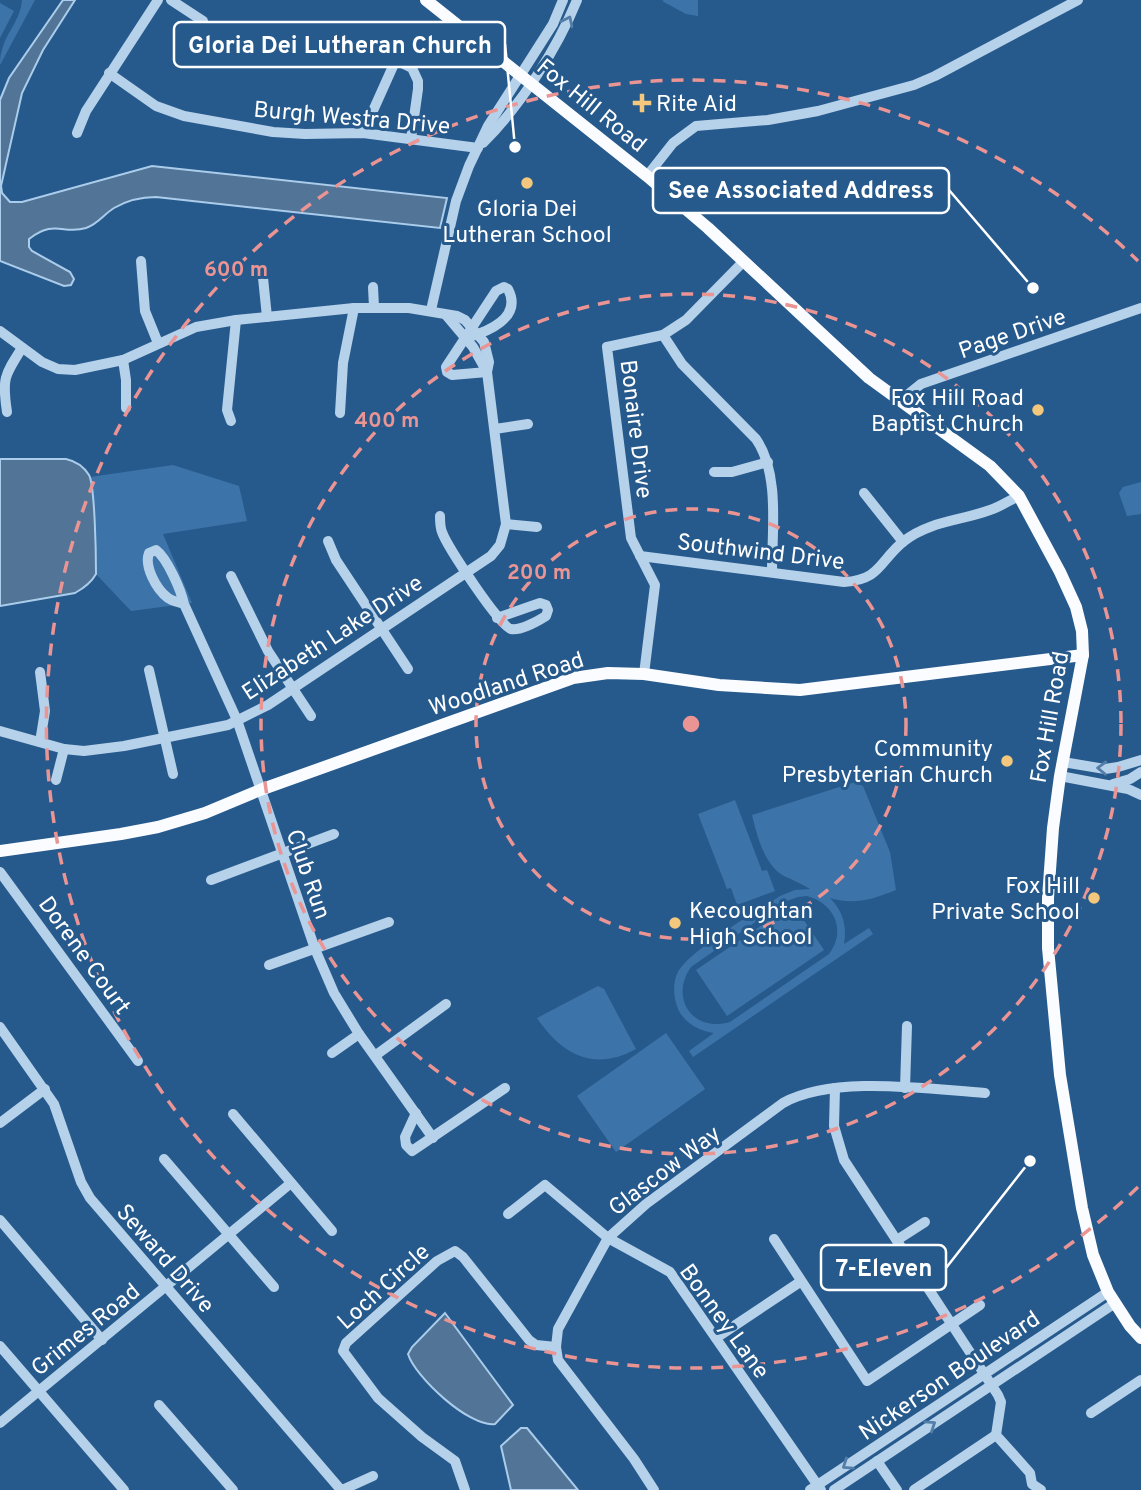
<svg xmlns="http://www.w3.org/2000/svg" width="1141" height="1490" font-family="Overpass,sans-serif">
<style>
.green{fill:#3c74a9;fill-rule:evenodd}
.water{fill:#517497;stroke:#abcdeb;stroke-width:2}
.lines{fill:none;stroke-linecap:round;stroke-linejoin:round}
.minor{stroke:#b6d1ea;stroke-width:10}
.major{stroke:#fafcff;stroke-width:12}
.oneway{stroke:#527ea8}
.ring{fill:none;stroke:#ea9494;stroke-width:3.5;stroke-dasharray:12 9}
.poi-dot{fill:#f3c87c;stroke:#275a8c;stroke-width:2.5}
.labels{text-anchor:middle;stroke-width:6;stroke-linejoin:round;paint-order:stroke}
.poi-label{font-size:23px;fill:#fff;stroke:#275a8c;text-anchor:end}
.street-label{font-size:23px;fill:#fff;stroke:#275a8c}
.centre{fill:#ea9494;stroke:#275a8c;stroke-width:3.5}
.ring-label{font-size:21px;text-anchor:middle;font-weight:bold;fill:#ea9494;stroke:#275a8c;stroke-width:6;stroke-linejoin:round;paint-order:stroke}
.leader{fill:none;stroke:#fff;stroke-width:2.5}
.callout-dot{fill:#fff;stroke:#275a8c;stroke-width:2.5}
.callout{fill:#275a8c;stroke:#fff;stroke-width:2.5}
.callout-label{font-size:24px;text-anchor:middle;font-weight:bold;fill:#fff}
</style>
<rect width="100%" height="100%" fill="#275a8c"/>
<!-- green -->
<g class="green">
<path d="M22 0H35L0 65C0 36 20 25 22 0Z"/>
<path d="M664 0H698V16L686 14 662 1Z"/>
<path d="M0 3 14 11 0 38Z"/>
<path d="M173 465 239 486 247 521 163 534 192 603 131 611 96 574 90 477Z"/>
<path d="M1141 482V514L1127 516 1119 493 1123 487Z"/>
<path d="M855 782 863 786 890 852 896 890C871 900 854 905 830 898 843 911 847 926 844 944L869 928 873 934 693 1057 689 1051 714 1033C700 1031 686 1024 679 1011 674 1001 672 985 677 974 687 951 756 912 780 896L795 890 810 889C802 884 793 880 784 876 764 865 757 835 752 815ZM807 896C834 903 847 930 829 954L730 1022C693 1033 669 998 691 967L784 902 798 897Z"/>
<path d="M735 800 762 871 767 870 775 891 737 905 731 888 727 889 698 814Z"/>
<path d="M793 904 824 950 727 1016 696 970Z"/>
<path d="M598 986 604 989 636 1049C594 1072 562 1055 537 1018Z"/>
<path d="M666 1033 705 1089 616 1152 577 1096Z"/>
</g>
<!-- water -->
<g class="water">
<path d="M63 0H75L43 50 22 93 1 186 2 193 10 202H22L152 166 447 198 440 228 156 197C142 197 126 201 114 208 104 214 98 224 86 228 63 235 55 219 29 239V247L32 251 70 272 74 279 71 285 64 286 0 261V100L9 78Z"/>
<path d="M0 459H66C75 461 84 467 89 475 95 486 96 557 96 574 91 583 84 588 75 593L0 606Z"/>
<path d="M445 1313 513 1405 495 1424C470 1428 415 1377 408 1354L412 1347Z"/>
<path d="M521 1428H527L578 1490H511L501 1446Z"/>
</g>
<g class="lines">
<!-- minor -->
<g class="minor">
<path d="M171 0 203 21"/>
<path d="M384 41 394 64"/>
<path d="M109 73 156 106 184 116 273 132 305 134 363 133 478 148"/>
<path d="M77 133 86 111 158 0"/>
<path d="M363 133 394 64 400 62 412 68 418 81V89L411 139"/>
<path d="M483 143C521 105 557 49 577 0"/>
<path d="M647 176 673 143 696 126 768 120 818 111 914 85 935 76 1078 0"/>
<path d="M141 261 145 311 158 343"/>
<path d="M262 268 267 317"/>
<path d="M373 287 374 307"/>
<path d="M431 310 456 201 469 166 488 126 553 24 563 0"/>
<path d="M446 315 473 347 487 372"/>
<path d="M0 331 42 362 58 369 75 370 123 360 196 327 236 320 354 308H409L457 316 465 320 484 342 489 362 487 372 506 524 500 545 491 556 268 705 228 725 124 746 84 751 64 749 0 731"/>
<path d="M663 335 682 364 756 439C780 474 772 530 772 572"/>
<path d="M466 338C487 332 523 318 508 289L504 287 496 291 446 367 447 372 452 375 487 372"/>
<path d="M123 360 126 380V408"/>
<path d="M900 401 921 384 1141 308"/>
<path d="M7 412C2 379 4 376 22 348"/>
<path d="M340 413 343 363 354 308"/>
<path d="M231 421 227 410 236 320"/>
<path d="M495 429 528 424"/>
<path d="M714 472H732L768 462"/>
<path d="M864 493 903 542"/>
<path d="M440 516C440 521 440 527 442 532 447 546 500 627 511 629 520 631 538 621 546 616L548 610 546 605 540 603 497 618"/>
<path d="M506 524 537 527"/>
<path d="M328 541 336 560 408 669"/>
<path d="M640 556 844 582C881 580 879 561 904 541 930 521 960 521 990 510 1000 507 1010 500 1019 496"/>
<path d="M231 576 268 651 311 716"/>
<path d="M184 604C178 602 172 601 168 598 156 589 144 566 149 553L156 550C167 558 181 590 184 604L237 720 315 949 334 993 359 1034 433 1138"/>
<path d="M149 670 173 774"/>
<path d="M40 672 45 711 40 742"/>
<path d="M644 674 655 585 631 538 607 347 663 335 686 320 743 262"/>
<path d="M1063 762 1105 769 1118 767 1141 760"/>
<path d="M1060 776 1128 789 1141 795"/>
<path d="M56 780 64 749"/>
<path d="M1113 784 1130 779 1141 772"/>
<path d="M0 872 138 1061"/>
<path d="M211 880 334 834"/>
<path d="M269 965 389 922"/>
<path d="M0 1027 54 1104 81 1182 90 1198 341 1490"/>
<path d="M332 1053 359 1034"/>
<path d="M376 1055 446 1004"/>
<path d="M835 1088 834 1126 844 1160 998 1395 1001 1402 996 1435 1030 1473 1032 1484 1041 1490"/>
<path d="M905 1088 907 1026"/>
<path d="M416 1113 405 1137 406 1145 412 1151 505 1088"/>
<path d="M233 1114 332 1231"/>
<path d="M0 1123 45 1089"/>
<path d="M164 1159 274 1287"/>
<path d="M508 1214 545 1185 608 1238 670 1272 821 1490"/>
<path d="M0 1220 102 1340"/>
<path d="M774 1239 867 1381 980 1305"/>
<path d="M897 1240 925 1222"/>
<path d="M716 1338 800 1282"/>
<path d="M0 1346 124 1490"/>
<path d="M159 1405 233 1490"/>
<path d="M1091 1413 1141 1380"/>
<path d="M0 1423 291 1183"/>
<path d="M877 1461 897 1490"/>
<path d="M342 1490 373 1476"/>
<path d="M465 1490 455 1461 422 1437 378 1398 343 1351 346 1343 437 1261 455 1251 463 1257 529 1340 536 1345 556 1347"/>
<path d="M654 1490 634 1459 558 1360 556 1347 558 1329 608 1238 646 1204 783 1103C834 1075 926 1089 985 1093"/>
<path d="M810 1490 1108 1292"/>
<path d="M834 1490 1115 1303"/>
<path d="M914 1490 996 1435"/>
</g>
<!-- major -->
<g class="major">
<path d="M426 0 647 176 708 228 869 378 990 466 1019 496 1060 572 1076 607 1082 631 1083 655 1060 776 1053 828 1048 898V948L1060 1075 1082 1208 1093 1255 1108 1292 1130 1326 1141 1338"/>
<path d="M0 851 121 834 158 827 205 813 260 790 573 678 608 673 644 674 719 685 800 690 1083 655"/>
</g>
</g>
<!-- one-way arrows -->
<defs><path id="oneway-chevron" d="M-2-3.5L2.5 0L-2 3.5" fill="none" stroke-width="1.6" stroke-linecap="round" stroke-linejoin="round" transform="scale(1.75)"/></defs>
<g class="oneway">
<use href="#oneway-chevron" transform="translate(568 21) rotate(-64)"/>
<use href="#oneway-chevron" transform="translate(1102 768) rotate(-178)"/>
<use href="#oneway-chevron" transform="translate(931 1425) rotate(-34)"/>
<use href="#oneway-chevron" transform="translate(847 1465) rotate(146)"/>
</g>
<!-- distance rings -->
<g class="ring">
<circle cx="691" cy="724" r="215"/>
<circle cx="691" cy="724" r="430"/>
<path d="M1138 1187A644 644 0 1 1 1138 261"/>
</g>
<!-- markers -->
<g class="poi-dot">
<path d="M638.5 92.5h7v7h7v7h-7v7h-7v-7h-7v-7h7z"/>
<circle cx="527" cy="183" r="7"/>
<circle cx="1038" cy="410" r="7"/>
<circle cx="1007" cy="761" r="7"/>
<circle cx="1094" cy="898" r="7"/>
<circle cx="675" cy="923" r="7"/>
</g>
<g class="labels">
<!-- poi labels -->
<g class="poi-label">
<text x="656" y="111" text-anchor="start">Rite Aid</text>
<text x="527" y="216" text-anchor="middle">Gloria Dei<tspan x="527" dy="26">Lutheran School</tspan></text>
<text x="1024" y="405">Fox Hill Road<tspan x="1024" dy="26">Baptist Church</tspan></text>
<text x="993" y="756">Community<tspan x="993" dy="26">Presbyterian Church</tspan></text>
<text x="1080" y="893">Fox Hill<tspan x="1080" dy="26">Private School</tspan></text>
<text x="689" y="918" text-anchor="start">Kecoughtan<tspan x="689" dy="26">High School</tspan></text>
</g>
<!-- street labels -->
<g class="street-label">
<text transform="translate(592 105) rotate(39)" y="8">Fox Hill Road</text>
<text transform="translate(352 117) rotate(5)" y="8">Burgh Westra Drive</text>
<text transform="translate(1012 333) rotate(-19)" y="8">Page Drive</text>
<text transform="translate(637 429) rotate(83)" y="8">Bonaire Drive</text>
<text transform="translate(761 551) rotate(7)" y="8">Southwind Drive</text>
<text transform="translate(332 637) rotate(-33)" y="8">Elizabeth Lake Drive</text>
<text transform="translate(506 683) rotate(-18)" y="8">Woodland Road</text>
<text transform="translate(1049 717) rotate(-80)" y="8">Fox Hill Road</text>
<text transform="translate(309 874) rotate(71)" y="8">Club Run</text>
<text transform="translate(85 955) rotate(54)" y="8">Dorene Court</text>
<text transform="translate(664 1170) rotate(-37)" y="8">Glascow Way</text>
<text transform="translate(166 1258) rotate(49)" y="8">Seward Drive</text>
<text transform="translate(383 1286) rotate(-42)" y="8">Loch Circle</text>
<text transform="translate(725 1321) rotate(54)" y="8">Bonney Lane</text>
<text transform="translate(85 1329) rotate(-39)" y="8">Grimes Road</text>
<text transform="translate(949 1375) rotate(-34)" y="8">Nickerson Boulevard</text>
</g>
</g>
<circle cx="691" cy="724" r="10" class="centre"/>
<g class="ring-label">
<text x="236" y="276">600 m</text>
<text x="387" y="427">400 m</text>
<text x="539" y="579">200 m</text>
</g>
<!-- callouts -->
<path class="leader" d="M515 147L505 44M1033 288L949 190M1030 1161L946 1268"/>
<g class="callout-dot">
<circle cx="515" cy="147" r="7"/>
<circle cx="1033" cy="288" r="7"/>
<circle cx="1030" cy="1161" r="7"/>
</g>
<g class="callout">
<rect x="174" y="22" width="331" height="45" rx="7"/>
<rect x="653" y="168" width="296" height="45" rx="7"/>
<rect x="821" y="1245" width="125" height="45" rx="7"/>
</g>
<g class="callout-label">
<text x="340" y="53">Gloria Dei Lutheran Church</text>
<text x="801" y="198">See Associated Address</text>
<text x="884" y="1276">7-Eleven</text>
</g>
</svg>
